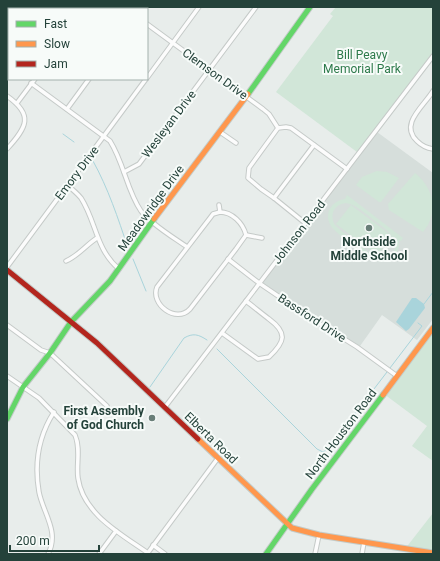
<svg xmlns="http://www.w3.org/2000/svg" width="440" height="561" font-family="Roboto,sans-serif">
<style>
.built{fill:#d6dedb}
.green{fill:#d1e6d8;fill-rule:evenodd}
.water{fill:#a9d4db}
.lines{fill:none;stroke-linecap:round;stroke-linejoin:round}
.stream{stroke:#a9d4db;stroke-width:1}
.street-casing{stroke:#c5cac8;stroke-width:5.5}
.fast-casing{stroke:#c3cbc8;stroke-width:7}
.slow-casing{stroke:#c3cbc8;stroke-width:7}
.jam-casing{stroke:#c3cbc8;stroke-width:7}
.street{stroke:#fcfcfc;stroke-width:3.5}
.fast{stroke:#63d668;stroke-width:5}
.slow{stroke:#ff974d;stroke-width:5}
.jam{stroke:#b3261e;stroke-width:5}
.poi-dot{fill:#697e78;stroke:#f7fbf9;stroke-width:1.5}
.labels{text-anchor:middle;stroke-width:4;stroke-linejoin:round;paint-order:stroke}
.park-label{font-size:12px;fill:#2d7a4b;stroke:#f7fbf9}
.street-label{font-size:12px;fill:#24423a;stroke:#f7fbf9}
.poi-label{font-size:12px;font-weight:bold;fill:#24423a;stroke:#f7fbf9}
</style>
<rect width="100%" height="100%" fill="#e8edeb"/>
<!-- built -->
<path class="built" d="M377 132 433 173V319L417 340 382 315 360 346 320 323 262 283Z"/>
<!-- green -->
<g class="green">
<path d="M336 7H433V52L357 152 276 92 333 16 330 14Z"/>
<path d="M377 171 387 172 399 178 381 202H379L356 185 362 177Z"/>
<path d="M415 173C434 188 439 213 423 232L389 210 388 204Z"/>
<path d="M347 195 403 238 401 241 399 240C400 253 391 265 377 261 370 259 334 232 331 226 323 213 332 201 345 199ZM346 203C355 204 363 212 370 217 379 225 407 240 391 254 388 258 382 259 377 257 370 255 341 231 335 225 329 215 334 204 346 203Z"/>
<path d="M351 205 392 236 377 255 336 224Z"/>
<path d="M433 328V461L412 446 427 426 384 394Z"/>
<path d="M433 513V553L405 549Z"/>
</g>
<!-- water -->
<path class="water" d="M412 298H416L424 304 425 308 409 329 406 331 396 322Z"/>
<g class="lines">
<!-- stream -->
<g class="stream">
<path d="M63 134 74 142"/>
<path d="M93 161C108 188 118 218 128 248"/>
<path d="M133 259 146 291"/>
<path d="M424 304 433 292"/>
<path d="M217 349 317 449 323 452 330 448 343 430"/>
<path d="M390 368 422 326 418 323"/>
<path d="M150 387 184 338C193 333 198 334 207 340"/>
<path d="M351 419 387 372"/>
</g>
<!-- street casing -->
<g class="street-casing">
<g id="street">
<path d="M33 7 36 9"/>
<path d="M124 7 127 9"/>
<path d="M141 9 142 7"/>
<path d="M147 24 263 109 269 114 278 128"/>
<path d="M147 78 199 7"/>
<path d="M31 83 110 141C124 163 127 191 141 211 152 225 173 237 187 247"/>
<path d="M433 91C424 106 399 124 417 141 422 146 426 148 433 149"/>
<path d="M7 96C34 115 27 127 7 149"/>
<path d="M17 103 35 79"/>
<path d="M67 109 89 79"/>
<path d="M220 132 236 143"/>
<path d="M124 172 139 164 256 7"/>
<path d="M67 185C72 189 77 193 81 198 96 221 96 250 119 269"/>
<path d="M274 198 314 145"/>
<path d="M219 205 220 212"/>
<path d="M220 212C232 212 243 223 246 235L236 249 190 309C176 324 150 304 157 287L210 218 213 214Z"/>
<path d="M305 223 274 198 261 189 248 178 249 168 278 128 286 127 291 128 347 169"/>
<path d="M246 235 262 238"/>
<path d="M228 259 259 283 309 317 357 347 397 376"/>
<path d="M66 261C78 256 86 245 97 238"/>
<path d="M7 267 146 79"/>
<path d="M7 325 41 350 50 353 107 406"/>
<path d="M222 333 258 359 269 357C285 342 288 333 269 319 261 313 254 307 246 301"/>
<path d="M7 376 39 398 75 435C81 449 76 464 78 478 83 514 121 534 148 553"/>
<path d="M165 407 433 56"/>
<path d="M153 545 165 554"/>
<path d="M48 554C60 532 43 513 39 492 34 463 38 437 54 412"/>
<path d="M99 554 116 531"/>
<path d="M147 554 218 458"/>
<path d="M315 554 319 535"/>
<path d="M362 554 364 542"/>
</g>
</g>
<!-- fast casing -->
<g class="fast-casing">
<g id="fast">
<path d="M248 94 310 7"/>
<path d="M7 419 23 387 50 353 71 322 110 281 154 219"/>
<path d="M266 554 312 489 383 395"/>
</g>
</g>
<!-- slow casing -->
<g class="slow-casing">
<g id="slow">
<path d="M154 219 248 94"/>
<path d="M383 395 433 328"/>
<path d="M198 439 292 528 319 535 433 553"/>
</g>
</g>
<!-- jam casing -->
<g class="jam-casing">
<path id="jam" d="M7 270 97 343 198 439"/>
</g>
<!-- street -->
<use href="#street" class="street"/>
<!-- fast -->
<use href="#fast" class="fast"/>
<!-- slow -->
<use href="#slow" class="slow"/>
<!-- jam -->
<use href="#jam" class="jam"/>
</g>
<!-- markers -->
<g class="poi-dot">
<circle cx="369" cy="228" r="4"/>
<circle cx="152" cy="418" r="4"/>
</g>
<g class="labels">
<!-- park labels -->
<g class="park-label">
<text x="362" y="59">Bill Peavy<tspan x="362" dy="14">Memorial Park</tspan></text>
</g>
<!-- street labels -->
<g class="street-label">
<text transform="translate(215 74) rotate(36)" y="4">Clemson Drive</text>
<text transform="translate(169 124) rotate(-53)" y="4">Wesleyan Drive</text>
<text transform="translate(77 173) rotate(-53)" y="4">Emory Drive</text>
<text transform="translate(151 208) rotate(-54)" y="4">Meadowridge Drive</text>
<text transform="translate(299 232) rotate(-52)" y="4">Johnson Road</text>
<text transform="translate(312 318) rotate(33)" y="4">Bassford Drive</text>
<text transform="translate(341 434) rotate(-53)" y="4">North Houston Road</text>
<text transform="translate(211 438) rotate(44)" y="4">Elberta Road</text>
</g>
<!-- poi labels -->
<g class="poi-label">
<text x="369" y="246">Northside<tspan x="369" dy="14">Middle School</tspan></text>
<text x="144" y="415" text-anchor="end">First Assembly<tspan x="144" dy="14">of God Church</tspan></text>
</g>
</g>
<!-- border -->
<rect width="440" height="561" fill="none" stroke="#24423a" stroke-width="16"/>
<!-- legend -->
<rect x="8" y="8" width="140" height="72" fill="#f7fbf9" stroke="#a3b1ad"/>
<rect x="16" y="21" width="20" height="6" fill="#63d668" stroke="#a3b1ad"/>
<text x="44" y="28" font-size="12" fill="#24423a">Fast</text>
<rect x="16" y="41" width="20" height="6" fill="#ff974d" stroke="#a3b1ad"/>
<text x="44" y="48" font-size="12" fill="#24423a">Slow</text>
<rect x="16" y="61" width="20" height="6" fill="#b3261e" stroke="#a3b1ad"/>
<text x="44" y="68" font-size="12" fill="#24423a">Jam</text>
<!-- scale -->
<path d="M10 545v6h89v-6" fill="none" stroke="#24423a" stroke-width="2"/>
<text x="16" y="545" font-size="12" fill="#24423a" stroke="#f7fbf9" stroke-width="3" paint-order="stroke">200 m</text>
</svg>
